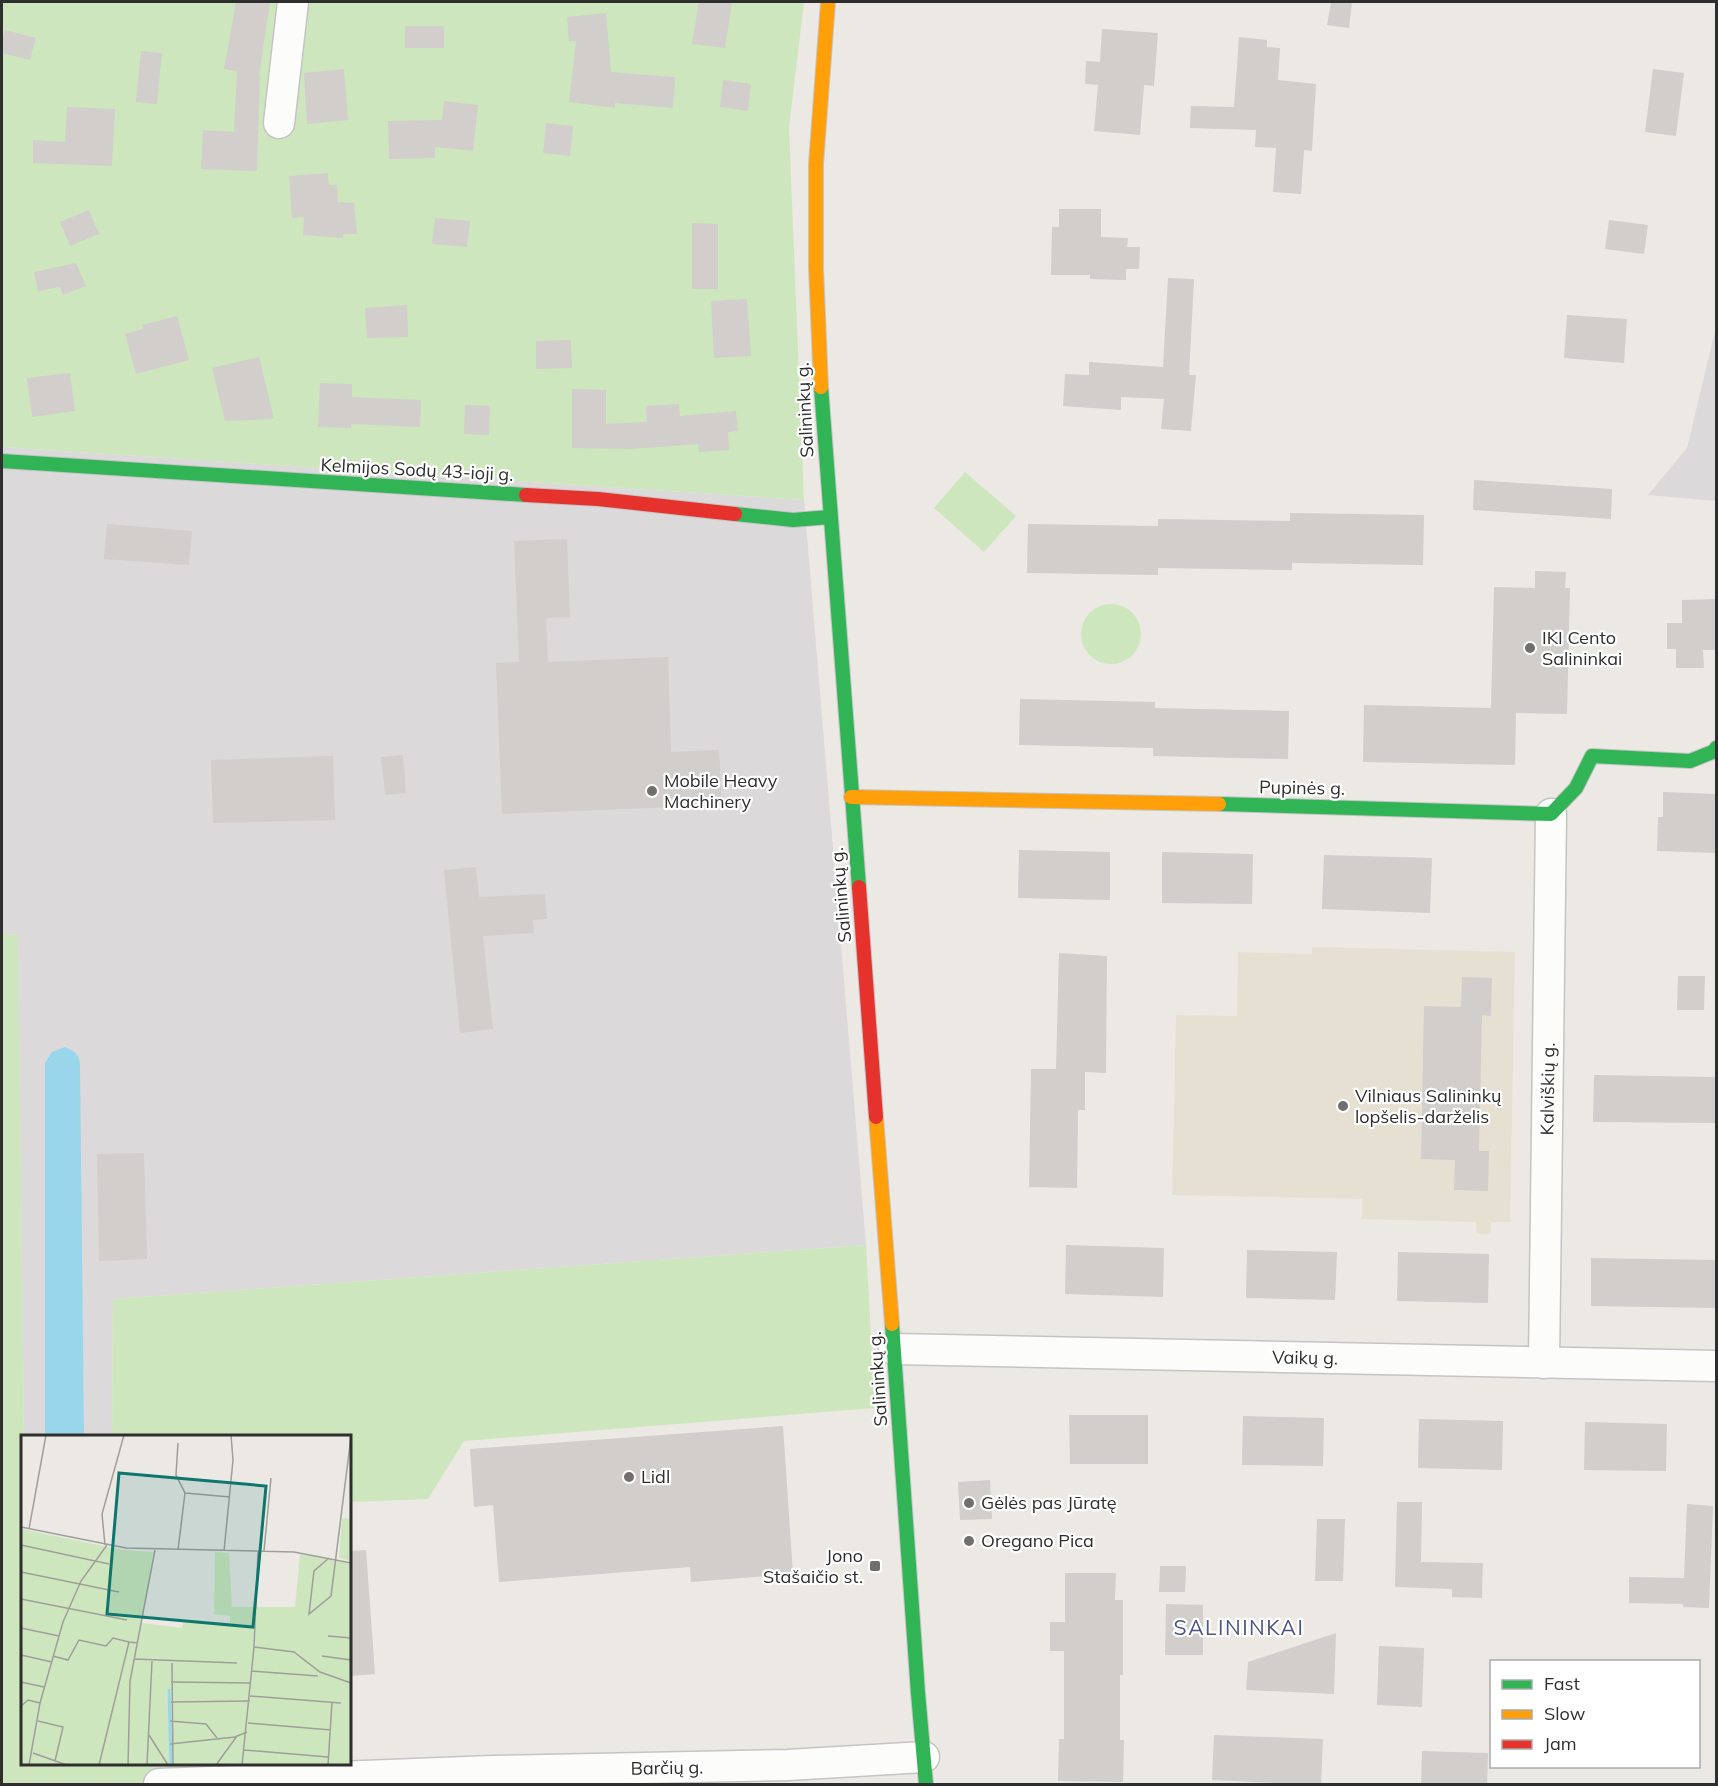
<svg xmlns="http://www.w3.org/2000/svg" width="1718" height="1786" font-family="Mulish,sans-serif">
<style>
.industrial{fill:#dcd9db}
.education{fill:#e6e0d3}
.green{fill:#cee6be}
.water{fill:#99d6ec}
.building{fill:#d1cecb}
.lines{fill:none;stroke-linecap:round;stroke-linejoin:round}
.street-casing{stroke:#c5c4c5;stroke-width:33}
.fast-casing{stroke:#c5c4c5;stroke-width:16}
.slow-casing{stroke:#c5c4c5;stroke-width:16}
.jam-casing{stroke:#c5c4c5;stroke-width:16}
.street{stroke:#fcfcfb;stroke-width:30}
.fast{stroke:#30b455;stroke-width:14}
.slow{stroke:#ff9f0a;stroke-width:14}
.jam{stroke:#e5322d;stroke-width:14}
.poi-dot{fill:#706f6e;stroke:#fff;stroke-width:2}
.labels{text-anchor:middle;stroke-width:4.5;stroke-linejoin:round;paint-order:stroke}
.street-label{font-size:18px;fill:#2e2e2e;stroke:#fff}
.poi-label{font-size:18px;fill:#2e2e2e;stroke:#fff;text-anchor:start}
.quarter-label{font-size:21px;letter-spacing:1.5px;fill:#4d5680;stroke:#fff}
.inset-river{fill:none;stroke:#99d6ec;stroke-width:3}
.inset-road{fill:none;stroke:#a09e9b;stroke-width:1.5}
.view{fill:#0f766e;fill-opacity:0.15;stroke:#0f766e;stroke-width:3}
.inset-edge{fill:none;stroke:#2e2e2e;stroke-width:3}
</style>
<rect width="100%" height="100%" fill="#ece8e4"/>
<!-- industrial -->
<g class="industrial">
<path d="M1716 327V501L1648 495 1687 448Z"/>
<path d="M2 447 804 500 866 1245 113 1299 112 1436H24L18 935 2 934Z"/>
</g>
<!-- education -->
<path class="education" d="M1312 947 1515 952 1510 1222H1491L1490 1234H1477L1476 1222 1362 1219V1199L1172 1195 1176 1015 1237 1016 1238 952 1312 954Z"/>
<!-- green -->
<g class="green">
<path d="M2 2H804L789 127 804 500 2 447Z"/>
<path d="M965 472 1016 516 984 552 934 508Z"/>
<circle cx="1111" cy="634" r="30"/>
<path d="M2 934 18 935 24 1436 22 1764H243V1784H2Z"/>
<path d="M866 1245 875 1408 464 1441 428 1499 350 1502V1436H112L113 1299Z"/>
</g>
<!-- water -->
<path class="water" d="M65 1047C74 1051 78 1053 80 1063L84 1436H45V1063L52 1052Z"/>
<!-- building -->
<g class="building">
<path d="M236 2H270L259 76H260L257 171 201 169 203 130 234 132 237 71 224 69Z"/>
<path d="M699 2H732L725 48 692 44Z"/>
<path d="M1331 2H1352L1349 28 1327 25Z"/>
<path d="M606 13 611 72 675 77 673 108 615 103V108L569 102 576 41H569L567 17Z"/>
<rect x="405" y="26" width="39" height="22"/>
<path d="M1102 29 1158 33 1154 86 1144 85 1140 135 1094 131 1098 85 1085 84 1086 61 1100 62Z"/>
<path d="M5 30 36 38 30 60 2 53V43Z"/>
<path d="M1239 37 1267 40V47L1280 48 1278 80 1316 84 1312 151 1304 150 1301 194 1273 192 1276 148 1255 147 1256 130 1190 128 1191 106 1234 107Z"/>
<path d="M141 51 162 53 157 104 136 102Z"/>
<path d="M344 69 348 120 307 124 304 73Z"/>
<path d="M1653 69 1684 73 1676 136 1645 132Z"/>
<path d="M723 80 751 84 748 111 720 107Z"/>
<path d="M444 101 478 105 473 151 435 147V158L389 159 388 121 442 120Z"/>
<path d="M67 107 115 109 112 166 33 163V140L65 142Z"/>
<path d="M546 123 573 126 570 156 543 153Z"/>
<path d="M328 173 329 185H337L338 202 354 203 357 234H343V238L303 235 304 217 292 218 289 176Z"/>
<path d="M1059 209H1101V237L1128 238 1127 247H1140L1139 269H1126V280L1090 279V275H1051L1052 227H1059Z"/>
<path d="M89 210 99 234 70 246 60 222Z"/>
<path d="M435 218 470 221 467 247 432 244Z"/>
<path d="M1609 220 1648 225 1644 254 1605 249Z"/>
<path d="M692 223 718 224V289H692Z"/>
<path d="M76 263 86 286 63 295 60 287 38 291 34 272Z"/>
<path d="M1168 278 1194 279 1189 375H1196L1191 431 1161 429 1164 399 1121 397V410L1063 406 1065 374 1089 375V362L1163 367Z"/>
<path d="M747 299 751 356 714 358 711 301Z"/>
<path d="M407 305 408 337 367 338 365 308Z"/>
<path d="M1567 315 1627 319 1624 363 1564 358Z"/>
<path d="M177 316 189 360 136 374 125 334 143 329 142 325Z"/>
<path d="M571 340 572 368 536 369V341Z"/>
<path d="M259 357 274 419 225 421 212 368Z"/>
<path d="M70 373 75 411 32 417 27 378Z"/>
<path d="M320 383 352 384V397L421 400 420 427 351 424V428L318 427Z"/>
<path d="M572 389 606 390V424L647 422 646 406 679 404 680 416 736 411 738 431 728 432 729 450 699 452 698 444 631 449 572 448Z"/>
<path d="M465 405 490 406 489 435 464 434Z"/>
<path d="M1474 480 1612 489 1611 519 1473 510Z"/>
<path d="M1290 513 1424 515 1423 565 1292 563V570L1158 568V575L1027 573 1028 524 1158 526V519L1290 521Z"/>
<path d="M107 524 192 531 189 565 104 559Z"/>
<path d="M567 539 570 617 546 618 548 662 668 657 671 752 719 750 722 805 502 814 496 663 519 662 514 541Z"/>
<path d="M1535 571 1566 572 1565 588H1570L1567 714 1516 713 1515 765 1363 762 1364 705 1491 708 1494 587 1535 588Z"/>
<path d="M1716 599V650H1703L1704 668H1676V649H1667V623H1682V600Z"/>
<path d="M1020 699 1155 702V708L1289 711 1288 759 1153 756V748L1019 745Z"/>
<path d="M403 755 406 793 385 795 381 757Z"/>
<path d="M333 756 335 820 213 823 211 760Z"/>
<path d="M1663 792 1716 794V853L1657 851 1658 817H1663Z"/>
<path d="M1019 850 1110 852V900L1018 898Z"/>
<path d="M1162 852 1253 854 1252 904 1162 903Z"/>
<path d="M1324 855 1432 858 1430 913 1322 909Z"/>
<path d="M476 867 479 897 545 894 547 919 533 920 534 933 483 936 493 1029 460 1033 444 870Z"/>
<path d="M1059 953 1107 956 1106 1073 1085 1072V1110H1078L1077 1188 1029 1187 1031 1069H1056Z"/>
<path d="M1678 976H1705L1704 1010H1677Z"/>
<path d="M1462 977 1492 978 1491 1016 1482 1015 1479 1151H1489L1488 1191 1454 1190 1455 1160 1421 1159 1424 1006 1461 1007Z"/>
<path d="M1594 1075 1716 1077V1123L1593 1122Z"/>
<path d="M144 1153 147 1259 99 1261 97 1154Z"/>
<path d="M1066 1245 1164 1248 1163 1297 1065 1294Z"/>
<path d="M1247 1250 1337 1252 1335 1300 1246 1298Z"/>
<path d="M1398 1252 1489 1254 1488 1303 1397 1301Z"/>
<path d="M1591 1258 1716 1260V1308L1591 1306Z"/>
<path d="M1069 1415H1148V1464H1070Z"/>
<path d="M1243 1416 1324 1418 1323 1466 1242 1465Z"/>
<path d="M1419 1419 1503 1421 1502 1470 1418 1468Z"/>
<path d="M1585 1422 1667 1424 1666 1471 1584 1470Z"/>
<path d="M783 1426 793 1574 691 1582 690 1567 499 1582 493 1505 474 1507 470 1449Z"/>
<path d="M990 1480 992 1519 960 1520 958 1482Z"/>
<path d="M1397 1502H1422L1421 1562 1483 1563 1482 1598 1452 1597V1589L1395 1587Z"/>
<path d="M1687 1504 1713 1506 1709 1608 1683 1607V1604L1629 1603V1577L1684 1578Z"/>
<path d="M1317 1519H1345L1343 1581H1315Z"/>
<path d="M366 1550 375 1674 350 1676V1551Z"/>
<path d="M1160 1566H1186L1185 1592H1159Z"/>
<path d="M1065 1573H1116L1115 1600H1123V1675H1120V1740H1124L1123 1782 1058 1781 1059 1739H1064V1651H1050V1622H1065Z"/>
<path d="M1166 1604 1203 1605V1655H1165Z"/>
<path d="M1336 1633 1334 1694 1246 1690 1248 1662Z"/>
<path d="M1379 1646 1424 1648 1422 1707 1377 1705Z"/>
<path d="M1214 1735 1323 1739 1321 1785 1212 1780Z"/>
<path d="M1422 1751 1488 1753 1487 1785H1421Z"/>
</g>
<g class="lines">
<!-- street casing -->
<g class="street-casing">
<g id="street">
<path d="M279 123 293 2"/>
<path d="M894 1349 1716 1366"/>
<path d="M1544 1363 1551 814"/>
<path d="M159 1784 492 1771 788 1765 924 1757"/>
</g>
</g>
<!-- fast casing -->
<g class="fast-casing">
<g id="fast">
<path d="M821 387 859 887"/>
<path d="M2 461 526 495"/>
<path d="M735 514 793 520 830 517"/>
<path d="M1219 804 1551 814 1576 788 1592 756 1690 761 1715 751 1716 748"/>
<path d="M892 1324 918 1693 926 1784"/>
</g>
</g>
<!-- slow casing -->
<g class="slow-casing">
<g id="slow">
<path d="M821 387 816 268V164L828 2"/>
<path d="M851 797 1219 804"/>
<path d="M876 1117 892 1324"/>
</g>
</g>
<!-- jam casing -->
<g class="jam-casing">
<g id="jam">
<path d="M526 495 598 499 735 514"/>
<path d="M859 887 876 1117"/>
</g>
</g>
<!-- street -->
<use href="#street" class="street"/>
<!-- fast -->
<use href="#fast" class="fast"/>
<!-- slow -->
<use href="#slow" class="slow"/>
<!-- jam -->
<use href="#jam" class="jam"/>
</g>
<!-- markers -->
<g class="poi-dot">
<circle cx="1530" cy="648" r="6"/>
<circle cx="652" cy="791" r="6"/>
<circle cx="1343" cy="1106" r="6"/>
<circle cx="629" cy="1477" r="6"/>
<circle cx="969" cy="1503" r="6"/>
<circle cx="969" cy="1541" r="6"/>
<rect x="869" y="1560" width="12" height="12" rx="3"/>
</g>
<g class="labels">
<!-- street labels -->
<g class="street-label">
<text transform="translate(805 410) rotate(-93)" y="6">Salininkų g.</text>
<text transform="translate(417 470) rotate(3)" y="6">Kelmijos Sodų 43-ioji g.</text>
<text transform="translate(1302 788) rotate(1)" y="6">Pupinės g.</text>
<text transform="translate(841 895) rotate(-95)" y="6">Salininkų g.</text>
<text transform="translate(1548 1089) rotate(-89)" y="6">Kalviškių g.</text>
<text transform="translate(1305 1358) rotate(1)" y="6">Vaikų g.</text>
<text transform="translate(878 1379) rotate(-94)" y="6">Salininkų g.</text>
<text transform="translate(667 1768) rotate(-1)" y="6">Barčių g.</text>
</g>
<!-- poi labels -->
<g class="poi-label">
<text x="1542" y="644">IKI Cento<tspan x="1542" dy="21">Salininkai</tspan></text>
<text x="664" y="787">Mobile Heavy<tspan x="664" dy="21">Machinery</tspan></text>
<text x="1355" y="1102">Vilniaus Salininkų<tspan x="1355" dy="21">lopšelis-darželis</tspan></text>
<text x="641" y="1483">Lidl</text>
<text x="981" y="1509">Gėlės pas Jūratę</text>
<text x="981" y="1547">Oregano Pica</text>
<text x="863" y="1562" text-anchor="end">Jono<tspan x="863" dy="21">Stašaičio st.</tspan></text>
</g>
<!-- quarter labels -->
<g class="quarter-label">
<text x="1239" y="1635">SALININKAI</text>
</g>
</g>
<!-- overview -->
<g transform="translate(21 1435)">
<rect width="330" height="330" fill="#ece8e4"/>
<path d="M321 83 330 84V126L318 123ZM0 94 102 115 132 117 121 188 161 193 163 185 209 188V181L193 179 194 117 208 118 211 172H274L279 119 330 129V330H0Z" fill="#cee6be"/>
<path class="inset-river" d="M148 254 150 330"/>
<path class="inset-road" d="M157 8 155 40 164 58 157 115M164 58 209 62M0 92 105 113 273 117 330 128M8 94 25 0M0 110 88 129M84 110 81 79 103 0M203 116 212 25 210 0M243 116 250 43M308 123 293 136 288 179 310 161 330 2M0 137 98 157M0 164 106 185M0 193 38 201M307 201 330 203M233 212 273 217 299 237 330 248M0 220 31 227M32 221 47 225 58 205 85 211 92 203 108 207M301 221 330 225M113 224 216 228M151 228 152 330M231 236 297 241M0 247 23 252M150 247 230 248M229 261 320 268M150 267 229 266M0 271 7 265 19 268M17 286 42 292 34 326M149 286 185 289 196 303M227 288 310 295M128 300 147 330M149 309 214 302 226 297M223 315 307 322M12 318 46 330M8 330 19 268 42 187 60 146 86 110M78 330 108 207 117 208M107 330 109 246 134 115M126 330 131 226M195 330 216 301M221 330 233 212 237 116M307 330 311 267"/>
<path class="view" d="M98 38 245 51 232 192 86 179Z"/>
<rect width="330" height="330" class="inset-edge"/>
</g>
<!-- border -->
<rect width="1718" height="1786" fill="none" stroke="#2e2e2e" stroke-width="6"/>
<!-- legend -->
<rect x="1490" y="1660" width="210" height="108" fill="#ffffff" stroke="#ababab" stroke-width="1.5"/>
<rect x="1502" y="1680" width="30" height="9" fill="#30b455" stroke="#ababab" stroke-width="1.5"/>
<text x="1544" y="1690" font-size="18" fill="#2e2e2e">Fast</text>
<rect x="1502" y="1710" width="30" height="9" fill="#ff9f0a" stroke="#ababab" stroke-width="1.5"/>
<text x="1544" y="1720" font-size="18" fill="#2e2e2e">Slow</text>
<rect x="1502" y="1740" width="30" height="9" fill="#e5322d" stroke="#ababab" stroke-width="1.5"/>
<text x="1544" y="1750" font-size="18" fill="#2e2e2e">Jam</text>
</svg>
